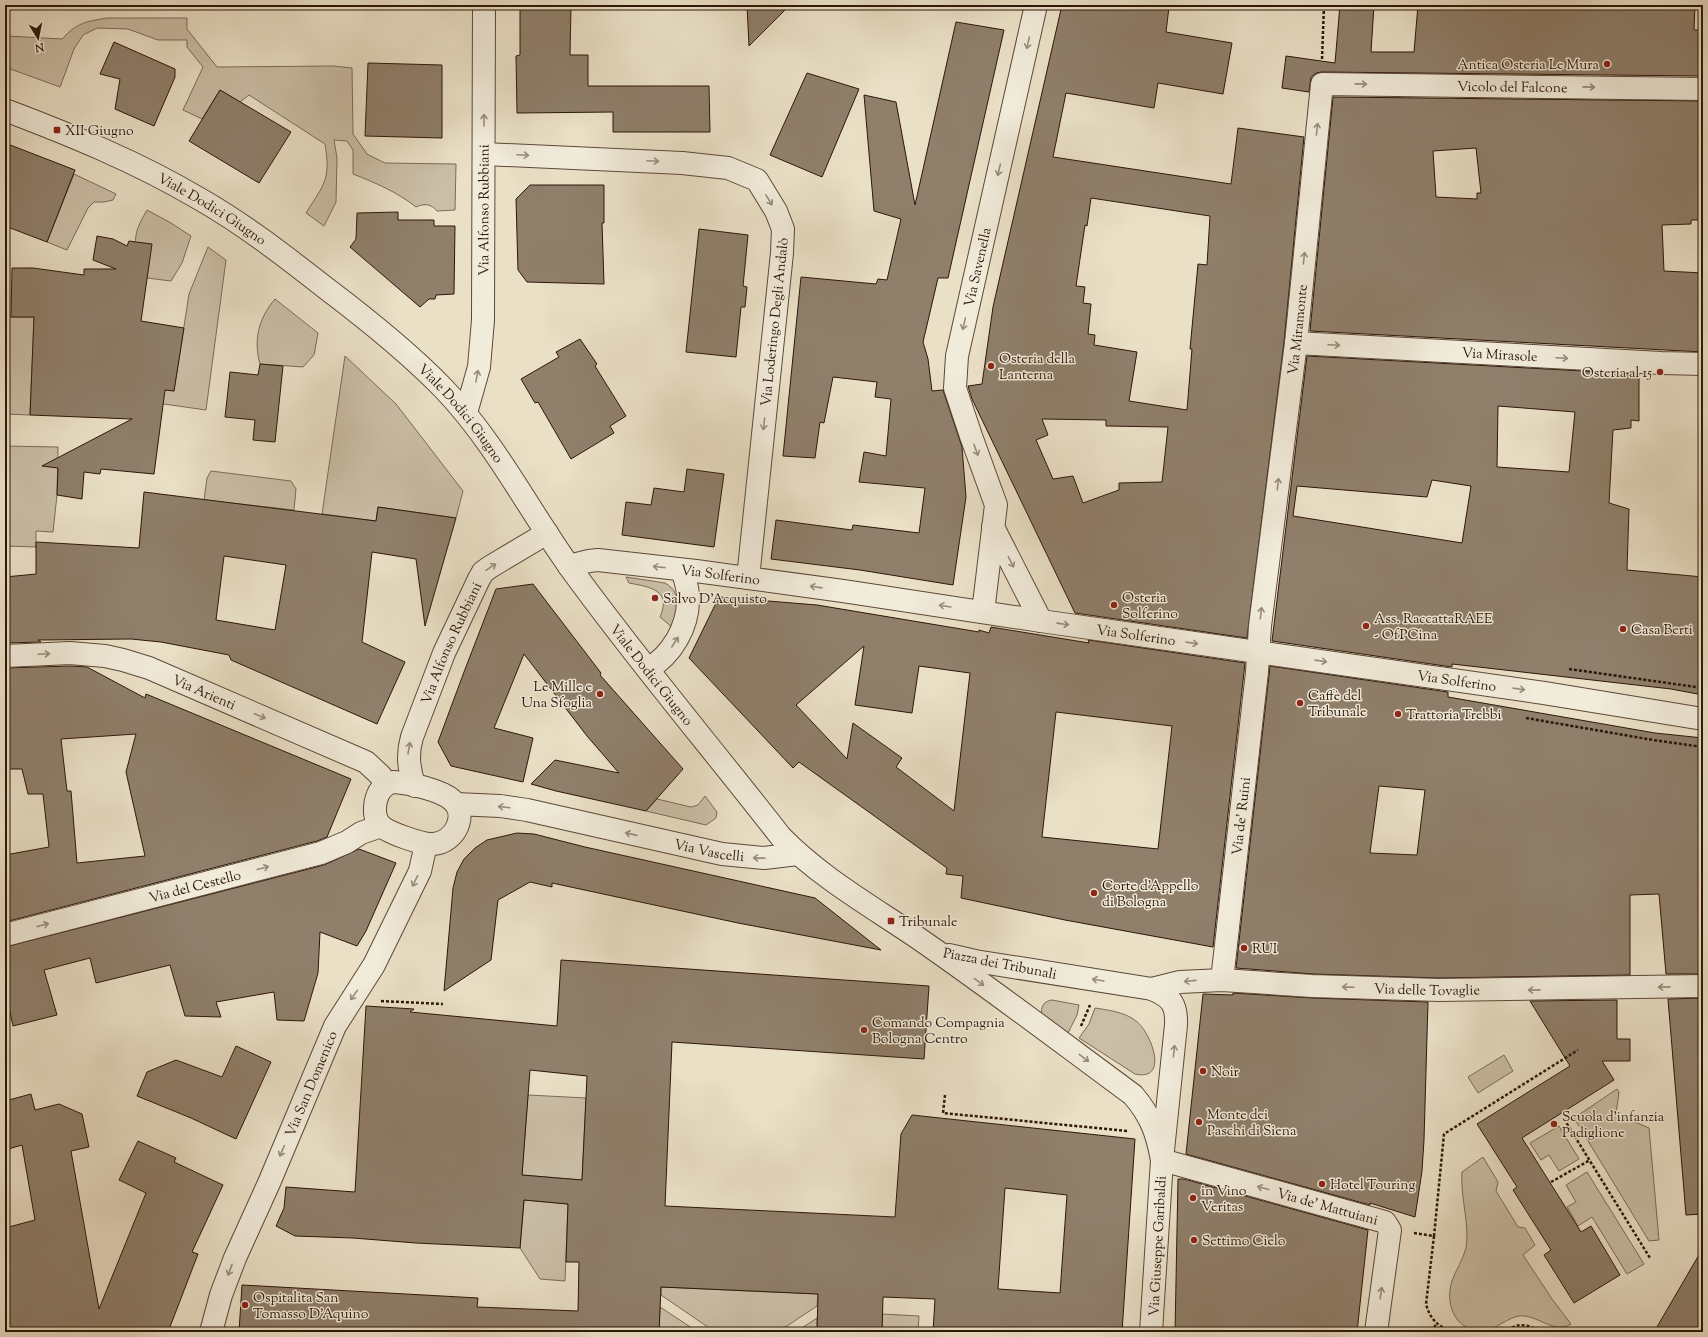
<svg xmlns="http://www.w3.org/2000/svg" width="1708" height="1337" font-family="'Sorts Mill Goudy',serif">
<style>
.green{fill:#cabea6;stroke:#7c6a58}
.building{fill:#8f7f6b;stroke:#2d1609;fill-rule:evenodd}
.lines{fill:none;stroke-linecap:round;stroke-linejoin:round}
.minor-casing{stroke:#5c4838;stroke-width:24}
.path{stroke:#2d1609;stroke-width:2.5;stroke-dasharray:3 2;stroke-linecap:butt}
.minor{stroke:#f1ebda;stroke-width:22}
.oneway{stroke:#998b7c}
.poi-dot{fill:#8f2418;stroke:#f1ebda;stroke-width:1.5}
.labels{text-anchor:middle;stroke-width:3;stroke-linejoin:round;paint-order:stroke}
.poi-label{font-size:14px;fill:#2d1609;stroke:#f1ebda;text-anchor:start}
.street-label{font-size:14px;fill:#2d1609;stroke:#f1ebda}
</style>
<rect width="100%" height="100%" fill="#eae0c6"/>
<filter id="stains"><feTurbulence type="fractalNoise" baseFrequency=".005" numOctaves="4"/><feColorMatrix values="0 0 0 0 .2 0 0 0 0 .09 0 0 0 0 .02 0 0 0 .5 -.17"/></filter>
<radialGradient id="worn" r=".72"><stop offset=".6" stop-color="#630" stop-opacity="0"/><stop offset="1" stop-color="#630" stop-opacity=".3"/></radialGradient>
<!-- green -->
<g class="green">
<path d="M107 18H187V29L217 67 333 66 352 68 353 134 367 154 385 163 456 164 455 210 437 211C431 204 425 203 416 207 397 192 376 183 353 174V150L347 141 334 140 337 158 336 202 324 226 306 213C324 184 331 180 325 144L249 95 240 102 220 90 202 119 183 110 203 67 187 47V40H158L128 29 97 28 83 35 74 49 60 87 5 67V38L7 36 62 39C78 22 85 22 107 18Z"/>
<path d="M74 174 116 194 113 200 104 202H94L88 208 67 250 47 242Z"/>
<path d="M147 210 171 223 191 236 182 263 171 281 147 278C136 245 128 242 147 210Z"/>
<path d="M208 247 226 260 206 410 59 389 91 378 174 391 189 294Z"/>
<path d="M275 299 318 333 314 355 303 367 260 364C253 339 259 318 275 299Z"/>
<path d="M5 317H34L30 415 5 414Z"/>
<path d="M345 356 396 404 463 491 456 518 378 507 376 521 322 514Z"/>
<path d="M5 446 58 447 57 495 53 532 36 531V547L5 546Z"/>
<path d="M211 471 291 481 296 489 294 510 204 500 207 478Z"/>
<path d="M626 577 665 583C683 593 678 611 673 628L660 617C672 590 650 587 629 583Z"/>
<path d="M705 796 717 812 716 818 706 825 646 811 657 799 691 807 698 805Z"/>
<path d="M1052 1000 1079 1005 1077 1015 1068 1033 1042 1016C1040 1007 1044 1001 1052 1000Z"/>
<path d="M1095 1008C1108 1010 1125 1012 1136 1021 1151 1032 1170 1082 1135 1074L1079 1038 1089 1024Z"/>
<path d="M1504 1055 1513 1071 1478 1093 1468 1077Z"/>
<path d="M1617 1089 1619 1092 1616 1114 1649 1128 1659 1240 1649 1241 1574 1118Z"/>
<path d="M528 1095 586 1098 582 1180 522 1175Z"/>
<path d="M1559 1126 1579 1159 1559 1171 1549 1155 1541 1160 1530 1143Z"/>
<path d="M1483 1157 1498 1182 1496 1191 1518 1227 1525 1228 1535 1245 1523 1255 1552 1299 1571 1324C1553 1335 1538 1314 1519 1316 1507 1318 1498 1328 1486 1330 1457 1334 1444 1306 1452 1281 1456 1269 1463 1260 1466 1248 1470 1224 1460 1197 1462 1172Z"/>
<path d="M1587 1172 1644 1264 1627 1274 1592 1217 1578 1226 1567 1207 1576 1202 1566 1185Z"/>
<path d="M524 1200 568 1204 565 1281 540 1279 520 1248Z"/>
<path d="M661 1287 818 1294 817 1306 778 1332H715L661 1295Z"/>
<path d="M660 1307 698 1332H659Z"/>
<path d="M882 1314 919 1316 918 1332H882Z"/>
<path d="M817 1318V1332H796Z"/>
</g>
<!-- building -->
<g class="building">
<path d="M520 5H571L570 55H588V86H709L710 132H613V112L517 113 516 56 520 55Z"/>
<path d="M747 5H790L749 46Z"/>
<path d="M1062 5H1157L1169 7 1166 32 1232 43 1223 94 1158 83 1154 108 1066 93 1053 157 1231 184 1238 128 1304 137 1284 342 1247 638 1075 613 972 399 968 386 982 384 993 307ZM1091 198 1210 216 1207 265 1198 264 1190 349H1192L1187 410 1129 401 1137 352 1094 345 1095 335 1088 334 1091 304 1083 303 1085 287 1076 286 1085 225 1087 226ZM1042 419 1106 420V426L1168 427 1162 482 1119 483V490L1083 503 1073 476 1053 479 1036 440 1048 435Z"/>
<path d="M1340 5H1374L1371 52H1414L1418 5H1695L1694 30H1703V76L1322 72 1316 73 1311 77 1309 92 1282 88 1286 56 1335 63Z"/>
<path d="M956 22 1004 30 948 278H938L923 342 928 359 932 391 943 390 962 447 966 497 953 585 860 570 771 559 776 520 852 530 853 525 919 533 925 488 859 482 864 452 886 456 891 399 875 397 877 382 833 377 824 423 820 422 815 458 783 456 801 277 876 284 878 279 887 280 901 219 874 211 864 95 896 102 915 205Z"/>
<path d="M114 42 175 69V77L154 126 115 109 120 79 100 74Z"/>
<path d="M368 63 442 65V138L365 136Z"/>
<path d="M807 73 859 89 822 177 770 155Z"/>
<path d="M220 90 291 132 259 183 189 141Z"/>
<path d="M1333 97 1703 101V220H1691V224L1662 225 1664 271 1703 273V352L1310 331ZM1476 148 1481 193H1477V199L1436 197 1433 151Z"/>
<path d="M5 143 75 170 47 242 5 226Z"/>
<path d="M530 185H604V223H602L604 284 527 282 518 270 516 199Z"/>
<path d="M398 212V220H434V226H455L454 294 436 295 435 299H429L420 307 350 247 356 239 357 213Z"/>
<path d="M699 229 748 235 743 286 747 287 745 307H741L736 357 686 352Z"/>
<path d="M97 236 113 239 127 246 129 241 152 244 141 321 184 328 174 391 165 390 154 474 101 469 100 474 84 472 82 499 57 495 58 468 42 466 132 419 30 415 34 317H11L12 268H33L84 275V269H116L93 260Z"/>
<path d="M580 339 597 364 595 366 626 416 610 426 614 433 571 459 538 402 535 403 521 379 559 357 556 352Z"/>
<path d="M1307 356 1639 374V421L1631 420V428L1613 430 1609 503 1629 509 1627 570 1703 577V695L1671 689 1452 664V667L1272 641ZM1498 406 1575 412 1569 472 1497 467ZM1432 480 1471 486 1462 543 1293 516 1297 486 1427 497Z"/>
<path d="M260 364 283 366 275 442 253 440 255 420 225 417 230 372 258 375Z"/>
<path d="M687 469 724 474 714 547 622 535 626 502 651 505 654 488 684 492Z"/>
<path d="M144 492 376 521 378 507 456 518 425 626 416 559 372 552 362 642 405 662 377 724 231 660 229 655 161 642 131 639 38 640 41 642 5 643V577L36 574V542L139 548ZM224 556 286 565 275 630 216 620Z"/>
<path d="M533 584 601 673 600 675 683 769 646 811 556 791 531 784 555 760 619 773 587 736 524 654 494 728 533 738 523 782 451 766 438 742 464 672 496 589Z"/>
<path d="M719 597 817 605 979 632V630L989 633 991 627 1089 643 1088 640 1245 663 1213 947 1065 920 961 898 963 876 946 874 947 868 799 762 793 768 689 658ZM864 646 855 705 912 713 919 666 970 673 954 811 896 767 902 758 853 723 847 759 796 705ZM1056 712 1172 726 1158 849 1042 837Z"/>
<path d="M70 666 87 667 145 698 146 694 351 779 327 837 317 841 5 922V855L49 847 43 794H28L22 769H5V668ZM136 734 126 772 145 856 77 863 71 791H67L61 739Z"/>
<path d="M1270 666 1448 692V697L1655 733 1703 738V974H1666L1659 894 1630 895V975L1439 978 1313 974 1236 968ZM1379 786 1425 790 1417 855 1370 853Z"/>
<path d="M517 833 534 834 585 847 815 898 881 950 738 923 552 883V887L530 882 498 900 491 960 444 991 453 888 457 872 464 859 475 848 487 840Z"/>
<path d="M359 849 396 863 366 931 357 946 320 932 318 973 304 1021 277 1020 274 992 216 1002 221 1017 185 1016 170 965 96 983 90 958 44 970 57 1015 13 1026 5 990V947L324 865Z"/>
<path d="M561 960 929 986 924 1059 672 1042 665 1206 895 1217 901 1134 912 1115 1135 1139 1122 1332H933L935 1299 883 1297 882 1332H817L818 1294 661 1287 659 1332H239L242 1285 478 1298 477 1307 578 1311 579 1262H566L568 1204 524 1200 520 1248 416 1243 353 1238 295 1236 276 1226 284 1208 286 1187 355 1192 366 1006 414 1009 410 1012 557 1026ZM530 1070 587 1076 582 1180 522 1175ZM1005 1188 1067 1195 1060 1293 998 1289Z"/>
<path d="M1233 993 1312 998 1428 1002 1424 1140 1422 1171 1415 1217 1370 1203V1205L1186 1154 1203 994 1233 995Z"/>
<path d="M1703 998V1214L1686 1215 1668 999Z"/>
<path d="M1617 1000V1039H1630V1061H1602L1614 1080 1522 1138 1581 1232 1591 1226 1620 1275 1574 1303 1544 1255 1551 1250 1513 1190 1517 1187 1477 1124 1570 1066 1530 1001Z"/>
<path d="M236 1046 271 1062 236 1139 191 1118 137 1096 147 1072 176 1060 222 1077Z"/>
<path d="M31 1094 35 1110 59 1104 82 1114 89 1147 71 1151 99 1309 146 1193 119 1180 138 1141 176 1158 174 1162 223 1185 192 1252 198 1254 168 1332H21L20 1327 5 1330V1228L35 1220 22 1145 5 1150V1101Z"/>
<path d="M1178 1179H1184L1368 1230 1357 1332H1175Z"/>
<path d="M1703 1248V1332H1654Z"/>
</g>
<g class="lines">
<!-- minor casing -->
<g class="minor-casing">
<g id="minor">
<path id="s1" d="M5 110C71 135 137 162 198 198 244 224 286 257 327 289 368 320 408 352 443 388 494 441 527 507 569 566 636 659 711 747 781 837 820 877 869 905 915 936 989 987 1061 1042 1133 1095 1151 1116 1157 1133 1162 1160"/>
<path d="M484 154 682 163 728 168 757 180 776 211 783 229 782 253 748 578"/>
<path id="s2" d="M1296 343 1661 363 1703 364"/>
<path id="s3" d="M466 413 479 367 483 320 484 5"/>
<path d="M993 527 1041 621"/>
<path id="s4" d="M569 566 589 561 598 560 696 571 843 591 1041 621 1544 693 1703 719"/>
<path id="s5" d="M983 612 996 505 971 436 955 388 957 356 1036 5"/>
<path id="s6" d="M5 656 70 653 105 656 123 660 149 668 366 762 381 776 385 785"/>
<path d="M648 669C672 655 688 627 688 600 689 590 685 579 682 570"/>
<path d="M394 782C409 783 441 790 452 800 469 814 455 843 433 844 423 845 389 833 381 826 371 816 374 793 386 785 388 783 392 783 394 782Z"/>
<path id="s7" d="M415 786C408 769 407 754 412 737L444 653 479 579 483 572 490 567 547 533"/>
<path id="s8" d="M456 804 500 806 527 810 722 854 764 858 798 854"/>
<path id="s9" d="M5 935 321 853 347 842 361 833 381 826"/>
<path d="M949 955 975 961 1152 989C1171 997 1177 1004 1176 1025L1162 1160 1151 1332"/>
<path id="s10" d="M1222 980 1257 672 1260 626 1296 343 1322 84 1703 89"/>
<path id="s11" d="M1152 989 1180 982 1222 980 1312 986 1439 990 1703 986"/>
<path id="s12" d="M1162 1160 1385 1222 1390 1230 1376 1332"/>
<path id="s13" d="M211 1332 221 1295 235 1258 269 1183 335 1026 374 965 420 871 426 844"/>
</g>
</g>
<!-- path -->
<g class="path">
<path d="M1322 59 1324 5"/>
<path d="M1569 669 1703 688"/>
<path d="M1526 718 1653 740 1703 747"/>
<path d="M381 1001 443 1004"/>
<path d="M1081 1026 1090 1005"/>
<path d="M945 1095 943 1113 1127 1131"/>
<path d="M1564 1119 1650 1258"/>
<path d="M1551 1182 1590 1160"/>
<path d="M1414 1233 1434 1236 1444 1134 1578 1050"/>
<path d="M1434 1236 1426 1304C1430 1319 1438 1327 1453 1332"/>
<path d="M1432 1332 1436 1324"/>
<path d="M1503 1332C1520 1322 1525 1324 1543 1332"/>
<path d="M1577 1332 1582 1329"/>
</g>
<!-- minor -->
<use href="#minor" class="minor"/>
</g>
<!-- one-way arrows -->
<defs><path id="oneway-shaft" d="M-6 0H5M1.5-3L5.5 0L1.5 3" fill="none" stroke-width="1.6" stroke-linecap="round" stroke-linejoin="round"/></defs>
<g class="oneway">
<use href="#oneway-shaft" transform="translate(1028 43) rotate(103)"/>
<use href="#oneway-shaft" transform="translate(1361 84) rotate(1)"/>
<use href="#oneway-shaft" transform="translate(1589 87) rotate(1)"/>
<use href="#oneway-shaft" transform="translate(484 120) rotate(-90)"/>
<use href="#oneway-shaft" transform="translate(1317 129) rotate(-84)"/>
<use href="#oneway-shaft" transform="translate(523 155) rotate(3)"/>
<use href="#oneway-shaft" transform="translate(653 161) rotate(3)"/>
<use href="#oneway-shaft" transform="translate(999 170) rotate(103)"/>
<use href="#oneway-shaft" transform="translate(769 200) rotate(58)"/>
<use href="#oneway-shaft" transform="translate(1304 258) rotate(-84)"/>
<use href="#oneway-shaft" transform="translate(964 324) rotate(103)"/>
<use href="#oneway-shaft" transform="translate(1334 345) rotate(3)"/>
<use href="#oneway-shaft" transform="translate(1562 358) rotate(3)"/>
<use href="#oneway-shaft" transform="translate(477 376) rotate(-79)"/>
<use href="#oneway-shaft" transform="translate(764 424) rotate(96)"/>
<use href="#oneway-shaft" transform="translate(976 450) rotate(70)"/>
<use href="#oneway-shaft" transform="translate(1278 484) rotate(-83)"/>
<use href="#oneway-shaft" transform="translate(1011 562) rotate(63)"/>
<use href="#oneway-shaft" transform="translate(491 567) rotate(-34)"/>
<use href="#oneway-shaft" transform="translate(659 567) rotate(-174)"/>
<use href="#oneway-shaft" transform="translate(816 587) rotate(-172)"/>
<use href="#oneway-shaft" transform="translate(945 606) rotate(-171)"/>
<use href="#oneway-shaft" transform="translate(1261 613) rotate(-83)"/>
<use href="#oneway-shaft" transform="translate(1063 624) rotate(8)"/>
<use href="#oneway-shaft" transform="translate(675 642) rotate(-57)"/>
<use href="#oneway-shaft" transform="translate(1192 643) rotate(8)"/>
<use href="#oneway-shaft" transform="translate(44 654) rotate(-3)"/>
<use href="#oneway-shaft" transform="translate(1321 661) rotate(8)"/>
<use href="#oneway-shaft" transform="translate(1519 689) rotate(8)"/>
<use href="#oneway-shaft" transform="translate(260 716) rotate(23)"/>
<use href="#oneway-shaft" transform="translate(409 748) rotate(-80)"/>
<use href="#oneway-shaft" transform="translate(504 807) rotate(-173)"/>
<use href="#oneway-shaft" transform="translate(631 834) rotate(-167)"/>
<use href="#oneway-shaft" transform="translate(759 858) rotate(-179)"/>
<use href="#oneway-shaft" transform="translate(263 868) rotate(-15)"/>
<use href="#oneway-shaft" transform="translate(415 881) rotate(116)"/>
<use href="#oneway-shaft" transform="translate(43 925) rotate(-15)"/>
<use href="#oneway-shaft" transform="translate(1098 980) rotate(-171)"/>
<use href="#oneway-shaft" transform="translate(1190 981) rotate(174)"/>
<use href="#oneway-shaft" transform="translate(979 982) rotate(36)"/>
<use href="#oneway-shaft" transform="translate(1348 987) rotate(-178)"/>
<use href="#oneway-shaft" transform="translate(1664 987) rotate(179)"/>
<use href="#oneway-shaft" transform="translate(1534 990) rotate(179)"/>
<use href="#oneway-shaft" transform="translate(354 995) rotate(125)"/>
<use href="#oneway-shaft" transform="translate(1174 1051) rotate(-84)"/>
<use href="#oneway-shaft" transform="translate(1084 1058) rotate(37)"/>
<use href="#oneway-shaft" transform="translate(282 1151) rotate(113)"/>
<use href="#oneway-shaft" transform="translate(1263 1188) rotate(-165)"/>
<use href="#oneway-shaft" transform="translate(230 1270) rotate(110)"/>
<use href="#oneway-shaft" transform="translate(1381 1293) rotate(-82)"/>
</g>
<!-- markers -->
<g class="poi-dot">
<circle cx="1607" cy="64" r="4"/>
<rect x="53" y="126" width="8" height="8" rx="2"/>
<circle cx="991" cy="366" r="4"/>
<circle cx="1660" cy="372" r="4"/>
<circle cx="655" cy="598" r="4"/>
<circle cx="1114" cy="605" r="4"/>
<circle cx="1366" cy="626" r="4"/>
<circle cx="1623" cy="629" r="4"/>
<circle cx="600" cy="694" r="4"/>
<circle cx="1300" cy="703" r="4"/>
<circle cx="1398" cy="714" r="4"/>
<circle cx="1094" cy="893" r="4"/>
<rect x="887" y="917" width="8" height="8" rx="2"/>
<circle cx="1244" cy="948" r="4"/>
<circle cx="864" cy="1030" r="4"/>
<circle cx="1203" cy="1071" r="4"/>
<circle cx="1199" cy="1122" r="4"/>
<circle cx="1554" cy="1124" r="4"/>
<circle cx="1322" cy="1184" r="4"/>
<circle cx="1193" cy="1198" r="4"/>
<circle cx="1194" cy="1240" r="4"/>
<circle cx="245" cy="1305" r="4"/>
</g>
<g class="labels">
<!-- poi labels -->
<g class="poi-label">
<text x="1599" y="69" text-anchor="end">Antica Osteria Le Mura</text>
<text x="65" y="135">XII Giugno</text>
<text x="999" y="363">Osteria della<tspan x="999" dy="16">Lanterna</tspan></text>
<text x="1652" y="377" text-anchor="end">Osteria al 15</text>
<text x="1122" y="602">Osteria<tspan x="1122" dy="16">Solferino</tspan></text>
<text x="663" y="603">Salvo D'Acquisto</text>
<text x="1374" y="623">Ass. RaccattaRAEE<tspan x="1374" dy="16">- OfPCina</tspan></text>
<text x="1631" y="634">Casa Berti</text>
<text x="592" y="691" text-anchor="end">Le Mille e<tspan x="592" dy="16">Una Sfoglia</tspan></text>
<text x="1308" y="700">Caffè del<tspan x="1308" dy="16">Tribunale</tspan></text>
<text x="1406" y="719">Trattoria Trebbi</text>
<text x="1102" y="890">Corte d’Appello<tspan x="1102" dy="16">di Bologna</tspan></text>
<text x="899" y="926">Tribunale</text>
<text x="1252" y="953">RUI</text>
<text x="872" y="1027">Comando Compagnia<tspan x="872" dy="16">Bologna Centro</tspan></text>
<text x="1211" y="1076">Noir</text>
<text x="1207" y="1119">Monte dei<tspan x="1207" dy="16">Paschi di Siena</tspan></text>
<text x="1562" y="1121">Scuola d'infanzia<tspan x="1562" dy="16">Padiglione</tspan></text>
<text x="1330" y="1189">Hotel Touring</text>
<text x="1201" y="1195">in Vino<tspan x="1201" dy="16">Veritas</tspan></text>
<text x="1202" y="1245">Settimo Cielo</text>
<text x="253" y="1302">Ospitalita San<tspan x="253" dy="16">Tomasso D'Aquino</tspan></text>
</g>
<!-- street labels -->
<g class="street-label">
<text dy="5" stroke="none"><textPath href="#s10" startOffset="1092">Vicolo del Falcone</textPath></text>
<text dy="5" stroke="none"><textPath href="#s1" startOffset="230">Viale Dodici Giugno</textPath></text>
<text dy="5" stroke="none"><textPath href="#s3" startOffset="205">Via Alfonso Rubbiani</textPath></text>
<text dy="5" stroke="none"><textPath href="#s5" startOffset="355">Via Savenella</textPath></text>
<text transform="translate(774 322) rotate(-84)" y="5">Via Loderingo Degli Andalò</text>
<text dy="5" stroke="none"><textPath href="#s10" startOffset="655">Via Miramonte</textPath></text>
<text dy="5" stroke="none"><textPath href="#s2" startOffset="204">Via Mirasole</textPath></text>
<text dy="5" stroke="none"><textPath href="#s1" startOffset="554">Viale Dodici Giugno</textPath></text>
<text dy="5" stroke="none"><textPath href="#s4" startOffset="153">Via Solferino</textPath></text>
<text dy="5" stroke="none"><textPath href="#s4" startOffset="573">Via Solferino</textPath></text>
<text dy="5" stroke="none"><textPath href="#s7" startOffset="152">Via Alfonso Rubbiani</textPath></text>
<text dy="5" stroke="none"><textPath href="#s1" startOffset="878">Viale Dodici Giugno</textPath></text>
<text dy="5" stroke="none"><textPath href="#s4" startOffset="897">Via Solferino</textPath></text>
<text dy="5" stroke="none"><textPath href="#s6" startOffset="206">Via Arienti</textPath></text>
<text dy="5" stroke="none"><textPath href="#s10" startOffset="165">Via de' Ruini</textPath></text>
<text dy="5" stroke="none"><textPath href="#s8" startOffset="258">Via Vascelli</textPath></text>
<text dy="5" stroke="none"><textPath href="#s9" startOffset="196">Via del Cestello</textPath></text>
<text transform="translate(1000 963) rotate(11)" y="5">Piazza dei Tribunali</text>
<text dy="5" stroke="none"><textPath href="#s11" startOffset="276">Via delle Tovaglie</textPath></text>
<text dy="5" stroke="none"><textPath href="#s13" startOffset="268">Via San Domenico</textPath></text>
<text dy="5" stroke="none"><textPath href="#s12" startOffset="172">Via de' Mattuiani</textPath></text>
<text transform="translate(1157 1246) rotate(-87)" y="5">Via Giuseppe Garibaldi</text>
</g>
</g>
<!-- margin -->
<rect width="1708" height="1337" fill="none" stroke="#eae0c6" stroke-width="20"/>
<rect x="6" y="6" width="1696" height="1325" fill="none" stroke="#2d1609" stroke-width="2"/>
<rect x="10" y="10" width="1688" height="1317" fill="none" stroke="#2d1609"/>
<!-- north arrow -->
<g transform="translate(38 38) rotate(170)" stroke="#f1ebda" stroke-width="3" paint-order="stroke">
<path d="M0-3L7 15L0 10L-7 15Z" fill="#2d1609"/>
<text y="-6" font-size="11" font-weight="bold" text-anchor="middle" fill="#2d1609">N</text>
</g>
<rect width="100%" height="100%" filter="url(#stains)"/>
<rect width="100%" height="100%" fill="url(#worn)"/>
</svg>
